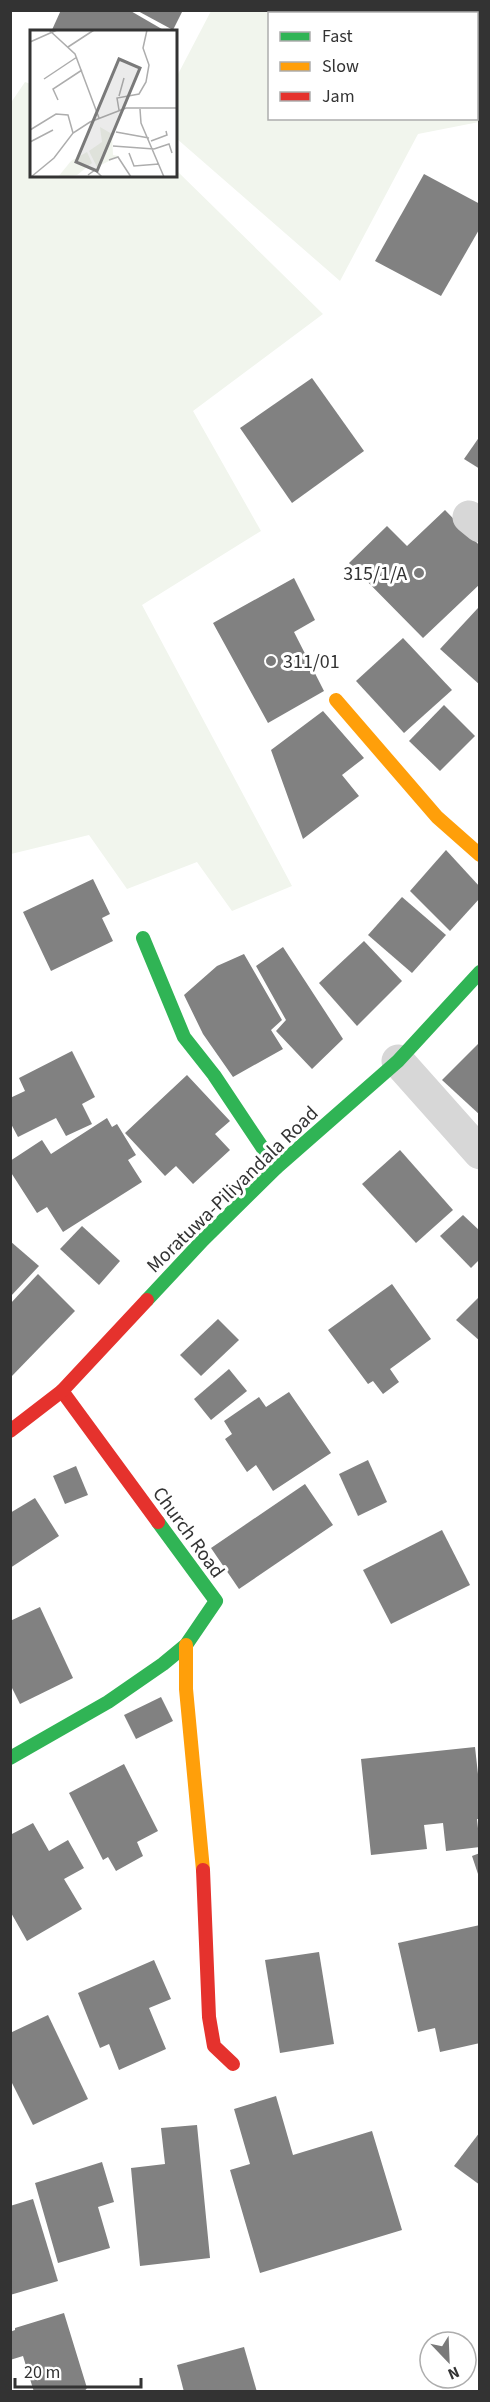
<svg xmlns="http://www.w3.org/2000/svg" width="490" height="2402" font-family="'Source Sans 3',sans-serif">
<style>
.green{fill:#f1f5ed;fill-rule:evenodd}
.building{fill:#818181}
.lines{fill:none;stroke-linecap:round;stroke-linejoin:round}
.street{stroke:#d7d7d7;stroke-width:33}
.fast{stroke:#30b455;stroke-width:14}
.slow{stroke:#ff9f0a;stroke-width:14}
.jam{stroke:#e5322d;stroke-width:14}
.poi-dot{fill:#7a7a7a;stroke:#fff;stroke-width:2}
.labels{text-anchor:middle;stroke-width:6;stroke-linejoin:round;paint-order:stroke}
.poi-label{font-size:20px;fill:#333;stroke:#fff;text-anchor:end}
.street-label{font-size:20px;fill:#333;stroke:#fff}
.inset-road{fill:none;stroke:#adadad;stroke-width:1.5}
.view{fill:#7a7a7a;fill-opacity:0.15;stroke:#7a7a7a;stroke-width:3}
.inset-edge{fill:none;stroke:#333;stroke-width:3}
</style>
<rect width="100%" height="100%" fill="#fff"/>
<!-- green -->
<g class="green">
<path d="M211 11H479V122L418 134 340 281 176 138V78ZM270 14H476V118H270Z"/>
<path d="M25 82 31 84 32 176H176V170L323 314 193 411 261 531 142 605 292 886 232 911 197 862 127 889 89 835 11 854 10 104Z"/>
</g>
<!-- building -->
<g class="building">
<path d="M61 10H129L167 32H51Z"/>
<path d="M136 10H183L173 30Z"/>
<path d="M424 174 480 204V228L441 296 375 261Z"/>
<path d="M312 378 364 451 292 503 240 428Z"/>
<path d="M480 436V469L464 459Z"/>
<path d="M445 510 480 546V584L423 638 349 563 387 526 407 546Z"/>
<path d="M294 578 315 620 294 632 324 691 268 723 213 623Z"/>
<path d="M478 608 480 610V685L440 649Z"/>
<path d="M403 638 452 690 404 733 356 681Z"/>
<path d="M444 705 475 736 440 771 409 741Z"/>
<path d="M323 711 364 758 342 775 359 796 303 839 271 750Z"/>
<path d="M446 850 480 887V898L450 931 410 891Z"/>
<path d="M93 879 110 914 102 918 113 941 51 971 23 912Z"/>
<path d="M402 897 446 935 412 973 368 935Z"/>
<path d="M364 941 402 981 357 1026 319 983Z"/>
<path d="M283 947 343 1039 312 1069 276 1031 286 1020 256 966Z"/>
<path d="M244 954 282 1020 271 1030 283 1049 233 1077 203 1034 184 995 217 966Z"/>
<path d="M480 1042V1115L442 1080Z"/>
<path d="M72 1051 95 1097 82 1104 92 1124 66 1136 56 1118 18 1137 10 1122V1098L25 1091 19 1078Z"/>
<path d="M187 1075 230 1121 215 1134 230 1150 193 1184 176 1166 165 1176 125 1133Z"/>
<path d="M107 1118 112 1127 117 1124 136 1155 128 1160 142 1182 63 1232 47 1207 37 1213 10 1171V1161L42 1140 51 1154Z"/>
<path d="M400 1150 453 1210 416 1243 362 1184Z"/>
<path d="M463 1215 480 1231V1259L471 1268 440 1236Z"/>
<path d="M82 1226 120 1261 99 1285 60 1249Z"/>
<path d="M10 1241 39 1266 10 1297Z"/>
<path d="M38 1274 75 1311 10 1378V1304Z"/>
<path d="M392 1284 431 1339 390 1369 399 1382 383 1394 373 1381 368 1384 328 1330Z"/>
<path d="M480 1296V1341L456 1320Z"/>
<path d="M218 1319 239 1340 201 1376 180 1355Z"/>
<path d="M229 1369 247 1391 211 1420 194 1399Z"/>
<path d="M289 1392 331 1453 273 1491 256 1465 247 1472 225 1439 232 1434 224 1421 259 1397 266 1407Z"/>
<path d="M368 1460 387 1502 358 1516 339 1474Z"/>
<path d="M76 1466 88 1495 65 1504 53 1476Z"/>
<path d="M305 1484 333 1525 239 1589 211 1548Z"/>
<path d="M35 1498 59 1536 10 1568V1513Z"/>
<path d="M442 1530 470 1585 391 1624 363 1570Z"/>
<path d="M40 1607 73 1678 20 1704 10 1684V1621Z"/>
<path d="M161 1697 173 1721 136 1739 124 1715Z"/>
<path d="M475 1747 480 1792V1819H477L480 1847 446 1851 443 1823 424 1825 427 1849 371 1855 361 1759Z"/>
<path d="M124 1764 158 1831 137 1842 143 1856 116 1871 108 1857 103 1860 69 1793Z"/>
<path d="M33 1823 49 1851 68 1840 84 1868 64 1879 82 1909 27 1941 10 1911V1835Z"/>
<path d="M480 1853V1877H479L472 1856Z"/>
<path d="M480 1925V2043L440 2052 435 2028 418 2032 398 1943Z"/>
<path d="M319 1952 334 2044 280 2053 265 1960Z"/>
<path d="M154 1960 171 1999 149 2008 166 2049 119 2070 109 2044 100 2048 78 1993Z"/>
<path d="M48 2015 88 2099 33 2125 10 2079V2033Z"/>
<path d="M276 2096 293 2155 372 2131 402 2230 260 2273 230 2170 250 2164 234 2109Z"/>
<path d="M197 2125 210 2258 140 2266 131 2168 165 2164 161 2128Z"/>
<path d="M480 2132V2185L454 2166Z"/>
<path d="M102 2162 114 2202 98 2207 110 2248 58 2263 35 2183Z"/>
<path d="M33 2199 58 2281 10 2295V2206Z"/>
<path d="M64 2313 87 2388 84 2392H34L23 2356 10 2360V2332L15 2330V2328Z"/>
<path d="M244 2347 257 2392H184L177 2365Z"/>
</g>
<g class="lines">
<!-- street -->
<g class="street">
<path d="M469 517 480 526"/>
<path d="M398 1061 480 1153"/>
</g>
<!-- fast -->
<g class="fast">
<path d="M143 938 184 1037 214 1075 276 1168"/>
<path d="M147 1300 203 1240 276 1168 398 1061 480 972"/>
<path d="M10 1758 108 1702 163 1664 186 1645 216 1601 158 1522"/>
</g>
<!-- slow -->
<g class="slow">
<path d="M336 700 437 817 480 855"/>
<path d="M186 1645V1689L203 1870"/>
</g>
<!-- jam -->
<g class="jam">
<path d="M62 1391 158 1522"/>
<path d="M10 1431 62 1391 147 1300"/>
<path d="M203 1870 209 2017 214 2046 233 2064"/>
</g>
</g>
<!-- markers -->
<g class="poi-dot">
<circle cx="419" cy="573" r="6"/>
<circle cx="271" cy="661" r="6"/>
</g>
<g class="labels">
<!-- poi labels -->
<g class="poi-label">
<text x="407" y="580">315/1/A</text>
<text x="283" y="668" text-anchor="start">311/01</text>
</g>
<!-- street labels -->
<g class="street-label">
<text transform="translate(232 1189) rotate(-44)" y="7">Moratuwa-Piliyandala Road</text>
<text transform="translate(189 1532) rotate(54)" y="7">Church Road</text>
</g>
</g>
<!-- overview -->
<g transform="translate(30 30)">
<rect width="147" height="147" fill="#fff"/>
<path d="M70 97 82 104 83 125 89 126 67 137 59 121 72 112ZM57 122 62 133 47 145 28 147 41 131Z" fill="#f1f5ed"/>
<path class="inset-road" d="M19 0 45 24 69 88M0 12 27 0M38 17 64 0M14 49 47 27M89 66 94 48M28 70 23 59 52 40M110 79 111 93 134 147M89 80 87 68 109 64 116 52 119 35 113 18 117 0M0 100 26 84 38 85 43 103M86 102 119 108M121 111 137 105 136 101M0 112 23 100M83 116 124 119M124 119 139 114 142 123M99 123 104 136 129 134M79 130 88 127 101 147M58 145 65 140 72 147M1 147 24 128 43 103 60 92 96 78H147"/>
<path class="view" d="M89 29 110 38 67 141 46 132Z"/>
<rect width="147" height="147" class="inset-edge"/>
</g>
<!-- border -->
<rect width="490" height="2402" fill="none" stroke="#333333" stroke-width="24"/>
<!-- legend -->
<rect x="268" y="12" width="210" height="108" fill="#ffffff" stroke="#adadad" stroke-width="1.5"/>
<rect x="280" y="32" width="30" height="9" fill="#30b455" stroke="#adadad" stroke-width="1.5"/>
<text x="322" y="42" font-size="18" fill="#333333">Fast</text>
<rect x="280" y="62" width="30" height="9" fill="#ff9f0a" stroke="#adadad" stroke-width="1.5"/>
<text x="322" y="72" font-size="18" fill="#333333">Slow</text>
<rect x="280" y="92" width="30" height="9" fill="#e5322d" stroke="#adadad" stroke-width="1.5"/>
<text x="322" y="102" font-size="18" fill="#333333">Jam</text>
<!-- north arrow -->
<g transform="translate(448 2360) rotate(157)"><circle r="28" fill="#ffffff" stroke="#adadad" stroke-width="1.5"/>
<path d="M0-4.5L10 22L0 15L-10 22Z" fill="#7a7a7a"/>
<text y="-9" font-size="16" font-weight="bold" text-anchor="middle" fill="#333333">N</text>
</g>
<!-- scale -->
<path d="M15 2378v9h126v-9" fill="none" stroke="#333333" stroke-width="3"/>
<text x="24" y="2378" font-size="18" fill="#333333" stroke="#ffffff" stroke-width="4.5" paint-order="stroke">20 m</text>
</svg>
